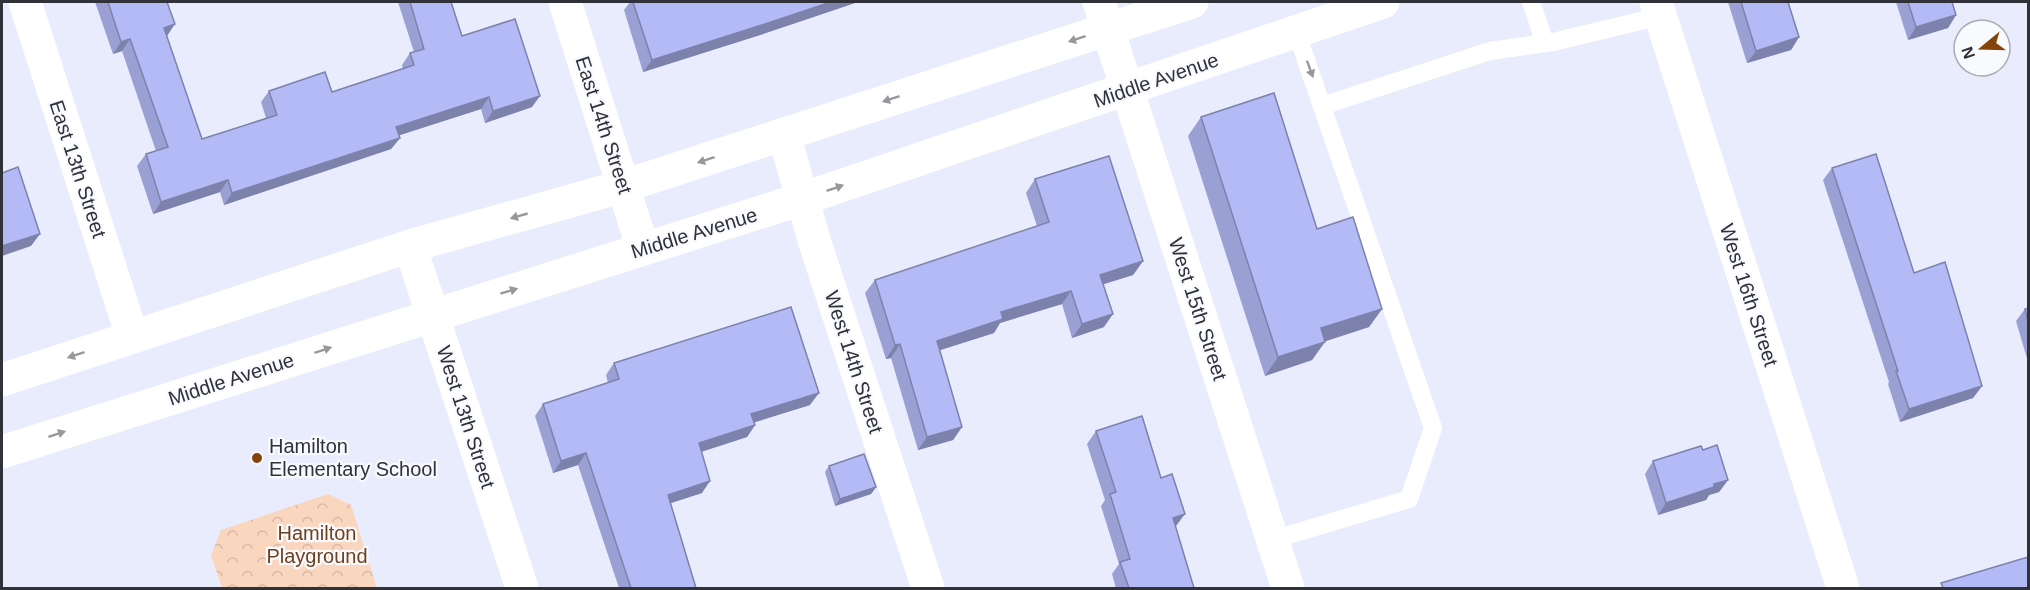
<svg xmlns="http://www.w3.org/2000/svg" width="2030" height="590" font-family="Arial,sans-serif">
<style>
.forest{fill:url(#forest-crowns)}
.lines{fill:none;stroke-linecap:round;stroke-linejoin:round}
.service{stroke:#fff;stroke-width:18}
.minor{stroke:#fff;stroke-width:33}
.secondary{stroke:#fff;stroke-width:33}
.wall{fill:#9aa0d3}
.shaded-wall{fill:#7d82ac}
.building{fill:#b3baf5;stroke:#7d82ac;stroke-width:1.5}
.oneway{fill:#98989c}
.poi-dot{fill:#84440a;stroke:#f9fafe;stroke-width:2}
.labels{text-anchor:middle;stroke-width:4.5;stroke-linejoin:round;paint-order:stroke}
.street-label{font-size:20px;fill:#303139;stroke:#f9fafe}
.poi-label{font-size:20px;fill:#303139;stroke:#f9fafe;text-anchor:start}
.park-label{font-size:20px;fill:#6e401d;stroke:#f9fafe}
</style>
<defs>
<pattern id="forest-crowns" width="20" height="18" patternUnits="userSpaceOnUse" patternTransform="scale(1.5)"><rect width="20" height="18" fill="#fad6bf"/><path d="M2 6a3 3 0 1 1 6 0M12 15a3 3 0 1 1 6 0" fill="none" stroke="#d7b8a5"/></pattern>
</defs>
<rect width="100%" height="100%" fill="#e9ecfd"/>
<!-- forest -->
<path class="forest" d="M328 494 351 505 377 588H222L211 555 221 530Z"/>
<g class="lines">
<!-- service -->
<g class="service">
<path d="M1531 2 1545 43"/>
<path d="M1322 106 1490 51 1553 42 1661 16"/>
<path d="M1272 540 1409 499 1433 428 1296 31"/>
</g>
<!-- minor -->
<g class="minor">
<path d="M25 2 132 336"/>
<path d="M565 2 643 249"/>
<path d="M1099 2 1288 588"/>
<path d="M1656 2 1843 588"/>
<path d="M784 135 815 243 928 588"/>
<path d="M410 246 522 588"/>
</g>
<!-- secondary -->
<g class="secondary">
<path d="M2 380 410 246 624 186 1192 2"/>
<path d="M2 452 802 199 1383 2"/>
</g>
</g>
<!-- wall -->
<g class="wall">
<path d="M95 2H167L166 36 202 139 266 118 261 102 269 91 332 92 403 69 402 65 410 53 414 52 398 2H451L462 36 532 107 485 123 481 109 399 135 400 138 391 149 224 205 220 192 153 214 137 166 146 154 156 151 122 51 113 54Z"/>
<path d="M630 2H858L760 35 643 72 624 10Z"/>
<path d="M1728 2H1788L1799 37 1791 50 1747 63Z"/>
<path d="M1896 2H1952L1956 15 1948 28 1908 40Z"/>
<path d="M1201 117 1317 229 1382 309 1369 327 1325 341 1312 360 1265 376 1188 136Z"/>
<path d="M1832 168 1914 273 1982 386 1973 398 1900 422 1888 384 1889 382 1823 180Z"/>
<path d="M1035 179 1143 261 1133 275 1104 284V327L1072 338 1062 304 1000 323 994 333 940 350 962 427 953 440 918 450 891 358 886 359 865 293 875 280 1037 226 1026 193Z"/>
<path d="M2028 308V362L2016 321 2025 309Z"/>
<path d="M614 363 810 405 754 422 755 425 747 437 701 452 702 493 670 503 696 588H619L578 465 553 473 535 416 543 404 608 383 606 375Z"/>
<path d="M1096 431 1176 526H1175L1194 588H1116L1112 574 1119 564 1101 506 1105 500 1087 444Z"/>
<path d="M1703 450 1728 480 1719 492 1709 495 1706 500 1658 515 1645 474 1653 461Z"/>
<path d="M829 466 876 487 871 494 835 506 825 472Z"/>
</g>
<!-- shaded-wall -->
<g class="shaded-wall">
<path d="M831 2H858L760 35 643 72 652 60Z"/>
<path d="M1956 15 1948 28 1908 40 1916 27Z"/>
<path d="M175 24 167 36 164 28Z"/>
<path d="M1799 37 1791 50 1747 63 1756 51Z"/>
<path d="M130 39 122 51 113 54 121 42Z"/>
<path d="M540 96 532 107 485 123 493 111Z"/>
<path d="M489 97 481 109 388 139 396 127Z"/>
<path d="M400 138 391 149 224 205 232 193Z"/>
<path d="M228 180 220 192 153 214 161 202Z"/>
<path d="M40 234 31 246 2 256V246Z"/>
<path d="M1143 261 1133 275 1091 288 1100 275Z"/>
<path d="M1071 291 1062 304 1000 323 994 333 928 354 937 341 1001 312Z"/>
<path d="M1382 309 1369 327 1308 347 1321 328Z"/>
<path d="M1113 314 1104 327 1072 338 1082 324Z"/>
<path d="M1325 342 1312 360 1265 376 1278 357Z"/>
<path d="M900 344 891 358 886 359 895 345Z"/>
<path d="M1982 386 1973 398 1900 422 1909 409Z"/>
<path d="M819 393 810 405 743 426 751 414Z"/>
<path d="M755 425 747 437 691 455 699 443Z"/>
<path d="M962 427 953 440 918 450 927 437Z"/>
<path d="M586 453 578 465 553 473 561 461Z"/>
<path d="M1728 480 1719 492 1709 495 1706 500 1658 515 1666 503 1714 484Z"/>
<path d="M710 481 702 493 659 507 668 495Z"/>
<path d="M876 487 871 494 835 506 840 499Z"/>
<path d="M1185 514 1176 526 1164 530 1173 518Z"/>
</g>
<!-- building -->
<g class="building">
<path d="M108 2H167L175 24 164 28 202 139 277 115 269 91 325 72 332 92 414 65 410 53 424 49 410 2H451L462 36 515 19 540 96 493 111 489 97 396 127 400 138 232 193 228 180 161 202 146 154 168 147 130 39 121 42Z"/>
<path d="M633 2H831L768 23 652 60Z"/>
<path d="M1741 2H1788L1799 37 1756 51Z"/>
<path d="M1908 2H1952L1956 15 1916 27Z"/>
<path d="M1274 93 1317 229 1353 217 1382 309 1321 328 1325 342 1278 357 1201 117Z"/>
<path d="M1876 154 1914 273 1945 262 1982 386 1909 409 1896 371H1898L1832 168Z"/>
<path d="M1109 156 1143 261 1100 275 1113 314 1082 324 1071 291 1001 312 1003 319 937 341 962 427 927 437 900 344 895 345 875 280 1049 222 1035 179Z"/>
<path d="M18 167 40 234 2 246V173Z"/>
<path d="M791 307 819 393 751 414 755 425 699 443 710 481 668 495 696 588H631L586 453 561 461 543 404 619 379 614 363Z"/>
<path d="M2028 308V322L2025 309Z"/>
<path d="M1142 416 1161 478 1172 474 1185 514 1173 518 1194 588H1129L1120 562 1130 559 1110 494 1116 492 1096 431Z"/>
<path d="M1717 445 1728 480 1714 484V487L1666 503 1653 461 1701 446 1703 450Z"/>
<path d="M864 454 876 487 840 499 829 466Z"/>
<path d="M2028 557V588H1943L1941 583Z"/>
</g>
<!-- one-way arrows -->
<defs><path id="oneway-solid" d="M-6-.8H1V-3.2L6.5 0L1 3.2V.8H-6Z" transform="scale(1.5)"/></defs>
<g class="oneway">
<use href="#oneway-solid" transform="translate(1077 39) rotate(162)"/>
<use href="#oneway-solid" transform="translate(1310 69) rotate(70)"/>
<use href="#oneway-solid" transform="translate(891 99) rotate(162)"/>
<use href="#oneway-solid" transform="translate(706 160) rotate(162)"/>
<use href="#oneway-solid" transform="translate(835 188) rotate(-19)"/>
<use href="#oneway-solid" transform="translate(519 216) rotate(164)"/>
<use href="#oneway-solid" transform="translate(509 291) rotate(-17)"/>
<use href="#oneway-solid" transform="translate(323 350) rotate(-18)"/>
<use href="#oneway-solid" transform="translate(76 355) rotate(162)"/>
<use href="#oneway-solid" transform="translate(57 434) rotate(-18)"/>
</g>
<!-- markers -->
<circle class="poi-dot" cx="257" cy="458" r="6"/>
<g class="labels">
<!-- street labels -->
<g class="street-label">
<text transform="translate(1156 80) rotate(-19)" y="7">Middle Avenue</text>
<text transform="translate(604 125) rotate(72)" y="7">East 14th Street</text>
<text transform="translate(78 169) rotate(72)" y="7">East 13th Street</text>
<text transform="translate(694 233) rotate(-17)" y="7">Middle Avenue</text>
<text transform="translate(1749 295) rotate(72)" y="7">West 16th Street</text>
<text transform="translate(1198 309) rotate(72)" y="7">West 15th Street</text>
<text transform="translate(854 362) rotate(72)" y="7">West 14th Street</text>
<text transform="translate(231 379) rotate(-18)" y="7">Middle Avenue</text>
<text transform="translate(466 417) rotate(72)" y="7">West 13th Street</text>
</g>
<!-- poi labels -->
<g class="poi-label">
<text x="269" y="453">Hamilton<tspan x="269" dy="23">Elementary School</tspan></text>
</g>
<!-- park labels -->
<g class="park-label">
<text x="317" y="540">Hamilton<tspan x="317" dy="23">Playground</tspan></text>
</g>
</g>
<!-- border -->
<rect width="2030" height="590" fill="none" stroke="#303139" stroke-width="6"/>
<!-- north arrow -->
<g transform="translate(1982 48) rotate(251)"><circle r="28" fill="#f9fafe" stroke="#a9aaaf" stroke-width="1.5"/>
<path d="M0-4.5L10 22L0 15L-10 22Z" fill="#84440a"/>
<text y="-9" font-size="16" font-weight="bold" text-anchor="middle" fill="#303139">N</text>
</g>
</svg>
